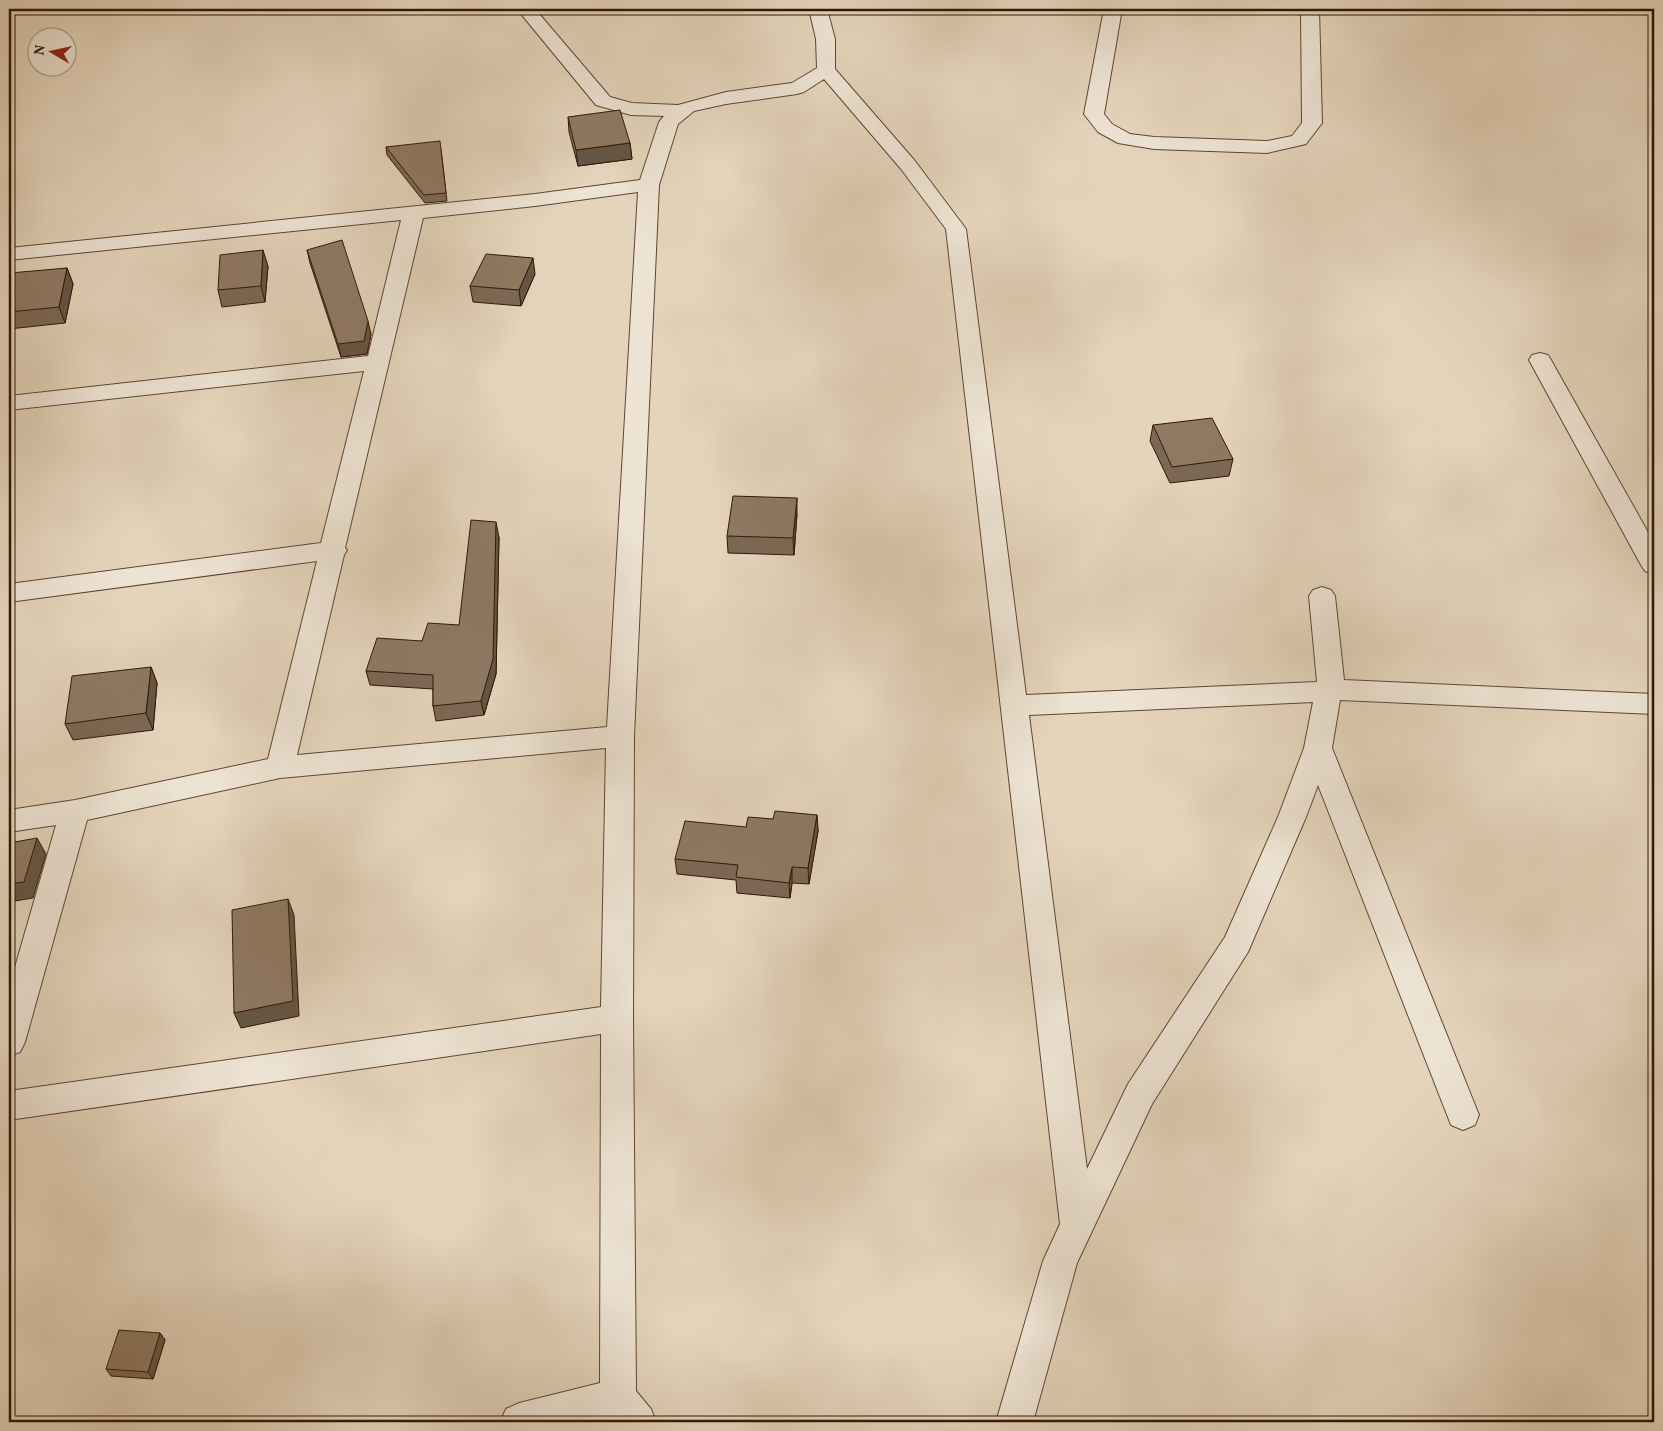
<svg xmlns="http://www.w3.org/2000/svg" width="1663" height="1431" font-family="Vollkorn,serif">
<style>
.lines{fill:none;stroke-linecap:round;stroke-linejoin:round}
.minor-casing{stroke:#5f4632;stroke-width:2}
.minor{fill:#ede3d3;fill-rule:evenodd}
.wall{fill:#7b6855;stroke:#331604}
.shaded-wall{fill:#645545;stroke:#331604}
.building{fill:#8f7963;stroke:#331604}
</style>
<rect width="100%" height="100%" fill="#e4d4bb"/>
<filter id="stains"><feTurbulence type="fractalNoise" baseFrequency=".004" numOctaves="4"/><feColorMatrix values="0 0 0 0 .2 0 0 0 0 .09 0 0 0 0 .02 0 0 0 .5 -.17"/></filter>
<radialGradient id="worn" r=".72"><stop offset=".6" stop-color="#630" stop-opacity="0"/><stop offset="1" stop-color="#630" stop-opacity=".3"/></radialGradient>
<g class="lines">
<!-- minor casing -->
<g class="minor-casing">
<g id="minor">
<path d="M517 9H535L610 97 632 103 678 105 726 92 792 83 817 68 816 39 809 9H827L835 39V69L915 161 966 229 1026 695 1317 682 1309 596 1313 590 1322 587 1331 590 1335 596 1344 680 1654 694V714L1340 700 1332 748 1479 1115 1475 1125 1463 1130 1451 1125 1318 785 1306 817 1248 952 1152 1104 1077 1263 1033 1422H996L1043 1261 1060 1224 946 229 901 169 824 79 804 92 797 94 726 104 694 111 678 124 659 185 634 736 633 1018 636 1391 651 1409 656 1422H615L611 1417 591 1422H500L506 1409 519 1403 600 1383 601 1034 9 1120V1091L601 1007 606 748 280 778 87 820 25 1042 20 1052 9 1056V988L56 825 9 832V810L75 800 268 759 317 561 9 602V584L321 543 364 371 9 410V396L368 356 401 220 9 260V248L535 194 640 180 659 122 664 116 631 115 596 105ZM638 192 607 727 297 755 344 555 347 550 345 548 423 218 535 206ZM1313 702 1304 748 1278 817 1225 937 1128 1084 1087 1169 1029 715Z"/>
<path d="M1104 9H1122L1104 114 1112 124 1130 134 1154 137 1267 141 1292 136 1302 123 1301 9H1319L1322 123 1306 144 1267 153 1154 149 1118 143 1098 132 1084 114Z"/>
<path d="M1540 353 1548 355 1551 360 1654 543V574L1645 571 1641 565 1529 360 1532 355Z"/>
</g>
</g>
<!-- minor -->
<use href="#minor" class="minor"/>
</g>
<!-- wall -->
<g class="wall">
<path d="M568 117 630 143 632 159 578 166 569 132Z"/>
<path d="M386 147 441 149 447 201 425 203 387 155Z"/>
<path d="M307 250 371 334 367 354 341 357 310 263Z"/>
<path d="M268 266 265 302 222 307 218 290Z"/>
<path d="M67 268 73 284 65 323 9 329V278Z"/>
<path d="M535 274 521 306 473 302 470 286Z"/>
<path d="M1153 425 1233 459 1229 476 1170 483 1150 441Z"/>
<path d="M797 514 794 555 728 553 727 536Z"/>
<path d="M499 537 496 674 484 715 436 721 433 706V689L370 685 366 671 422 641 459 625Z"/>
<path d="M151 667 157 683 153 730 73 740 65 724Z"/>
<path d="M817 815 818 831 809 884 792 883 790 898 737 893 736 880 677 874 675 859 746 827 773 819Z"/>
<path d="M160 1333 165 1340 153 1379 111 1376 106 1369Z"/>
</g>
<!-- shaded-wall -->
<g class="shaded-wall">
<path d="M630 143 632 159 578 166 576 150Z"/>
<path d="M263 250 268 266 265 302 261 286Z"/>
<path d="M533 258 535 274 521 306 519 290Z"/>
<path d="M67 268 73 284 65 323 59 307Z"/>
<path d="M368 321 371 334 367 354 341 357 338 344Z"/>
<path d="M797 498V514L794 555 793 538Z"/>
<path d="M496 522 499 537 496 674 484 715 481 701Z"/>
<path d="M151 667 157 683 153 730 146 713Z"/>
<path d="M817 815 818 831 809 884 808 868Z"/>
<path d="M37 838 46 854 33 898 9 902V884Z"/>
<path d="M792 867V883L790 898 789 883Z"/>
<path d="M288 899 294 915 299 1016 241 1028 234 1013Z"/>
<path d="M160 1333 165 1340 153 1379 148 1372Z"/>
</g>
<!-- building -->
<g class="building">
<path d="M620 110 630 143 576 150 568 117Z"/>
<path d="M440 141 446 193 424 195 386 147Z"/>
<path d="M342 240 368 321 364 341 338 344 307 250Z"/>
<path d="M263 250 261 286 218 290 220 255Z"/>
<path d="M486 254 533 258 519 290 470 286Z"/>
<path d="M67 268 59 307 9 312V278L10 273Z"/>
<path d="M1212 418 1233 459 1172 467 1153 425Z"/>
<path d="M733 496 797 498 793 538 727 536Z"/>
<path d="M471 520 496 522 493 659 481 701 433 706V675L366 671 377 638 422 641 428 623 459 625Z"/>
<path d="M151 667 146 713 65 724 72 676Z"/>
<path d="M775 811 817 815 808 868 792 867 789 883 736 877 738 865 675 859 685 821 746 827 748 817 773 819Z"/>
<path d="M37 838 24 882 9 884V843Z"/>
<path d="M288 899 293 1001 234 1013 232 910Z"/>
<path d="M119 1330 160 1333 148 1372 106 1369Z"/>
</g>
<!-- margin -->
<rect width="1663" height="1431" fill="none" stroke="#e4d4bb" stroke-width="30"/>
<rect x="10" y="10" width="1643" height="1411" fill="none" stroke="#331604" stroke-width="2.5"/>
<rect x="15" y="15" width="1633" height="1401" fill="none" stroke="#331604"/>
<!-- north arrow -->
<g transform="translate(52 52) rotate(279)"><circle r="24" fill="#ede3d3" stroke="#a39180"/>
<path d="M0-4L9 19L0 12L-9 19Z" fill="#8f2418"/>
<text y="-8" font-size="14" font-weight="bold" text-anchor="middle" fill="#331604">N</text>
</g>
<rect width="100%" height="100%" filter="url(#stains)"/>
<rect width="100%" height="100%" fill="url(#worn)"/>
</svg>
